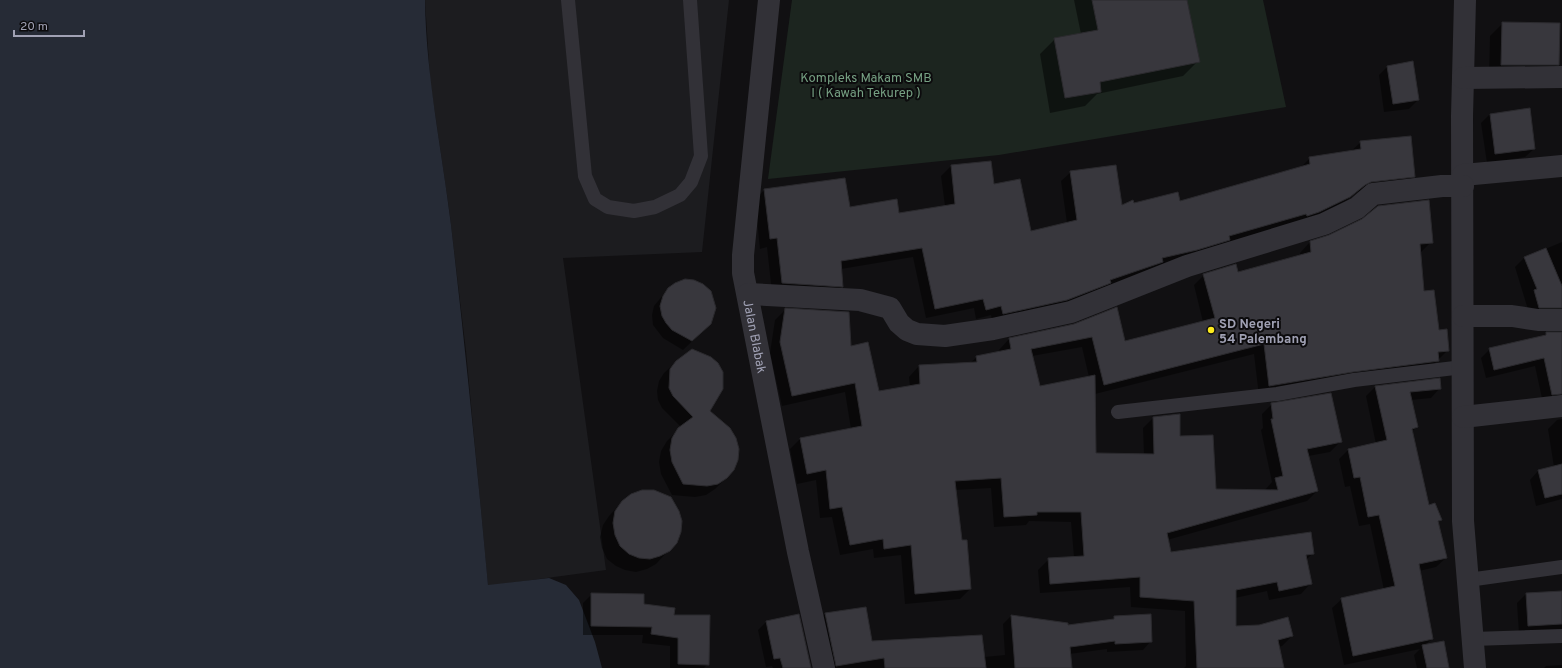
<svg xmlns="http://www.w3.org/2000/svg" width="1562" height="668" font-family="Overpass,sans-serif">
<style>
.built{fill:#1c1c1f}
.green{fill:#1c251f}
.water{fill:#262b36}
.shadow{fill:#0007;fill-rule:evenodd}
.building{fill:#38373d;stroke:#2b2a2e}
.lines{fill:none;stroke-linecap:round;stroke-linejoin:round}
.lane{stroke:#323137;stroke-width:14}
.street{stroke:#323137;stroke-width:22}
.poi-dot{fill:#fdeb1d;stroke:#0c0b0d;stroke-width:1.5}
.labels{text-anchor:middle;stroke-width:4;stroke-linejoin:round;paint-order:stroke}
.park-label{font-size:13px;fill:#76a083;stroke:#0c0b0d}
.poi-label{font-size:13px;font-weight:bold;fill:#a0a1b4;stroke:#0c0b0d;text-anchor:start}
.street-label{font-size:13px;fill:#a0a1b4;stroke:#0c0b0d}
</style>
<rect width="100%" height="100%" fill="#111012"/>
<!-- built -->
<path class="built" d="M425 0H729L702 252 563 258 606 570 488 586 466 351 449 209 430 80Z"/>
<!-- green -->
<path class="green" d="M792 0H1263L1286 107 999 155 768 179Z"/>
<!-- water -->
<path class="water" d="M0 0H425C426 76 442 150 451 225 465 345 477 465 488 585L549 578 566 585 579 600 595 642 602 668H0Z"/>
<!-- shadow -->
<g class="shadow">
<path d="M1074 0H1186L1198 61 1183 76 1097 94 1085 106 1050 113 1040 54 1055 39 1081 34Z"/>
<path d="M1503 23 1558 64 1545 77 1489 78 1490 36Z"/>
<path d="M1387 67 1418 100 1409 109 1384 112 1379 75Z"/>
<path d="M1490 114 1534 149 1525 157 1487 163 1481 123Z"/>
<path d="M1361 142 1414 176 1404 186 1360 191 1354 194 1339 207 1309 222 1187 259 1158 266 1152 272 1100 292 993 323 991 315 976 319 974 308 926 318 913 257 841 269 842 286 833 296 772 293 767 247 760 249 755 200 764 190 849 208 898 214 945 206 941 176 951 166 993 185 1030 232 1067 223 1061 181 1071 172 1121 206 1180 202 1300 168 1310 158 1351 151Z"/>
<path d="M1310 242H1431L1420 253 1424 292 1438 331 1448 350 1427 371 1259 396 1254 354 1095 394V454L1144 455 1143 428 1153 418 1179 437 1215 490H1265L1272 482 1261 430 1263 428 1262 414 1272 404 1341 441 1330 452 1308 456 1317 491 1307 501 1167 540 1170 553H1313L1306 560 1311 583 1301 594 1269 600 1267 591 1235 598V627L1292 636 1282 646 1278 647 1283 668H1184L1186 666 1185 611 1131 607 1130 587 1040 593 1038 570 1049 559 1074 557 1071 522 1029 521 1026 525 994 527 991 488 955 490 961 541H966L970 589 960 599 905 604 901 555 874 558 873 549 840 555 832 517 820 518 816 480 797 484 790 449 800 439 851 429 845 392 782 406 770 353 775 320 785 310 850 347 878 392 910 387 909 377 919 366 970 363 977 357 1000 352 999 350 1009 339 1074 325 1124 343 1203 322 1194 285 1204 275 1238 274 1300 256V253ZM1082 347 1089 377 1039 387 1032 356Z"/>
<path d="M1562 242V321L1530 316 1515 267 1524 258Z"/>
<path d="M668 289 715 308 710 324 683 350 663 338 653 325 652 315 654 306Z"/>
<path d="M1562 332V406L1543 403 1535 366 1486 378 1481 358 1490 349 1543 337 1546 333Z"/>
<path d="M676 362 709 411 727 477 715 489 706 495 695 497 672 495 661 474 659 462 661 451 667 441 681 427 662 408 658 400 657 391 659 381 664 373Z"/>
<path d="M1439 379 1440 388 1431 398 1411 400 1417 427 1411 432 1428 506 1440 520 1438 523 1446 558 1436 567 1419 571 1432 639 1425 645 1448 668H1417L1414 655 1420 649 1344 665 1332 608 1342 599 1384 590 1370 524 1359 526 1350 486 1345 487 1339 459 1348 450 1376 444 1366 396 1375 387Z"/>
<path d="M1562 419V499L1536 506 1530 480 1538 471 1554 467 1548 429 1557 420Z"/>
<path d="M622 502 669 550 656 564 647 569 636 572 625 570 616 566 607 559 602 548 600 537 603 525 609 516Z"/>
<path d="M1562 592V632L1519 634 1517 603 1526 594Z"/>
<path d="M592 594 673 616 708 664 704 668H670V646L642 643 643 635H583V603Z"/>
<path d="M865 608 871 642 984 657 1005 655 1003 624 1011 616 1067 626 1112 620 1114 617 1151 641 1143 650 1107 652V649L1069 654 1071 668H827L817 623 825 614Z"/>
<path d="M766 622 810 668H773L772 666 766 667 758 630Z"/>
<path d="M1562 665V668H1544L1546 666Z"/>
</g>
<!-- building -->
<g class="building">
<path d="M1092 0H1187L1200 62 1100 82 1101 92 1065 98 1054 38 1098 30Z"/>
<path d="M1502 22 1560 23 1559 65H1501Z"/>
<path d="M1413 61 1419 100 1393 104 1387 66Z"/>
<path d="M1530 108 1535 149 1495 154 1490 114Z"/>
<path d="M1411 136 1415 177 1371 182 1365 185 1350 197 1319 212 1307 216 1306 214 1229 236 1230 240 1197 250 1162 258 1163 262 1110 280 1111 283 1067 300 1003 314 1001 306 986 310 983 299 935 309 922 248 841 261 843 287 782 283 777 238 770 239 764 189 845 178 850 207 897 199 899 213 955 204 951 165 991 161 994 184 1020 179 1031 231 1077 220 1070 171 1116 165 1122 205 1133 200 1134 203 1178 192 1180 201 1310 164 1309 157 1361 149 1360 141Z"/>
<path d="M1429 200 1433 243 1420 244 1424 291 1434 290 1439 330 1447 329 1449 351 1438 352 1439 361 1353 372 1269 386 1264 344 1104 385 1092 337 1031 349 1040 386 1095 375 1096 453 1154 454 1153 417 1180 414V436L1213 435 1216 489 1278 490 1275 478 1283 476 1271 419H1273L1271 403 1331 393 1342 442 1307 449 1318 491 1167 533 1171 552 1311 532 1314 554 1306 555 1312 584 1279 591 1277 582 1236 590V626L1259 625 1288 617 1293 636 1278 640 1284 668H1197L1194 601 1140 597V577L1050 584 1048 558 1084 556 1081 512H1037V515L1004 517 1001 478 955 481 962 540H967L971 589 915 594 911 545 884 549 883 539 850 545 842 507 830 509 826 470 807 474 800 438 862 426 855 383 792 396 780 342 785 308 849 312 851 346 868 342 879 391 920 384 919 365 977 362 976 356 1011 349 1009 338 1074 324 1117 307 1125 341 1215 318 1203 274 1236 264 1238 272 1311 252 1310 241 1329 235 1362 219 1378 206Z"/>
<path d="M1546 248 1562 286V308H1539L1534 290 1537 289 1524 257Z"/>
<path d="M685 279 694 280 703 284 711 291 716 308 711 324 692 341 672 330 666 323 662 316 660 306 663 296 668 288 675 283Z"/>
<path d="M1546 332H1562V394L1552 395 1544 358 1494 370 1489 348 1546 335Z"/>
<path d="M692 349 711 357 718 363 723 372V389L710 411 730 428 736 438 739 449 738 460 734 470 727 478 718 484 707 486 683 484 672 462 670 450 672 438 678 428 693 417 673 396 669 388 670 369 676 361Z"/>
<path d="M1440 378 1441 389 1410 392 1418 427 1412 429 1429 505 1435 503 1442 520 1438 521 1447 558 1419 564 1433 639 1353 656 1341 598 1395 586 1379 515 1368 517 1360 477 1354 478 1348 449 1387 440 1375 386Z"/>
<path d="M1562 464V494L1545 498 1538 470Z"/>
<path d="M642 490H654L671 497 679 511 682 521 681 532 677 543 670 551 660 556 650 559 639 558 629 554 620 546 615 535 613 523 615 511 622 501 631 494Z"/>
<path d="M1562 591V624L1528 626 1526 593Z"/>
<path d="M591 593 644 594V604L675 608 674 615H710L709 665 678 664V638L651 634 652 627 591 626Z"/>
<path d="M866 607 872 641 982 635 986 668H885L884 658 836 666 825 613Z"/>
<path d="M799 614 811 668H783L780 658 774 659 766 621Z"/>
<path d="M1151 614 1152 642 1115 644V641L1070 647 1072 668H1015L1011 615 1068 623V625L1114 619V616Z"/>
<path d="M1444 641 1449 668H1427L1422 645Z"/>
</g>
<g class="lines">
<!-- lane -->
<g class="lane">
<path d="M568 0 585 176 595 199 608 207 634 211 655 207 680 195 691 182 701 156 690 0"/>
<path d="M1118 412 1277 394 1354 380 1463 367"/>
<path d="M1468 580 1562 567"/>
<path d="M1473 639 1562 636"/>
</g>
<!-- street -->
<g class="street">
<path id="s1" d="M769 0 743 255V273L798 552 824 668"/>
<path d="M1465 0 1462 116 1463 521 1475 668"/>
<path d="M1463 78 1562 77"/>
<path d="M1463 175 1562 166"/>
<path d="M748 294 860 300 890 308 899 323 907 330 917 334 945 336 993 329 1071 312 1187 266 1324 224 1357 208 1373 194 1442 186H1463"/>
<path d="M1463 316H1512L1538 320H1562"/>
<path d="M1463 417 1562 406"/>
</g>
</g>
<!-- markers -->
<circle class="poi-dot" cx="1211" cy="330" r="4"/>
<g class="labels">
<!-- park labels -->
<g class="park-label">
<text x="866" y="82">Kompleks Makam SMB<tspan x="866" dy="15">I ( Kawah Tekurep )</tspan></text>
</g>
<!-- poi labels -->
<g class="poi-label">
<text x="1219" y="328">SD Negeri<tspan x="1219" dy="15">54 Palembang</tspan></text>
</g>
<!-- street labels -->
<g class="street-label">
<text dy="5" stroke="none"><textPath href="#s1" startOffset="339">Jalan Blabak</textPath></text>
</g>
</g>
<!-- scale -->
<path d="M14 30v6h70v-6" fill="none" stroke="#a0a1b4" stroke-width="2"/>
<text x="20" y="30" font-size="12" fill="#a0a1b4" stroke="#0c0b0d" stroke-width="3" paint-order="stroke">20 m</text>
</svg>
